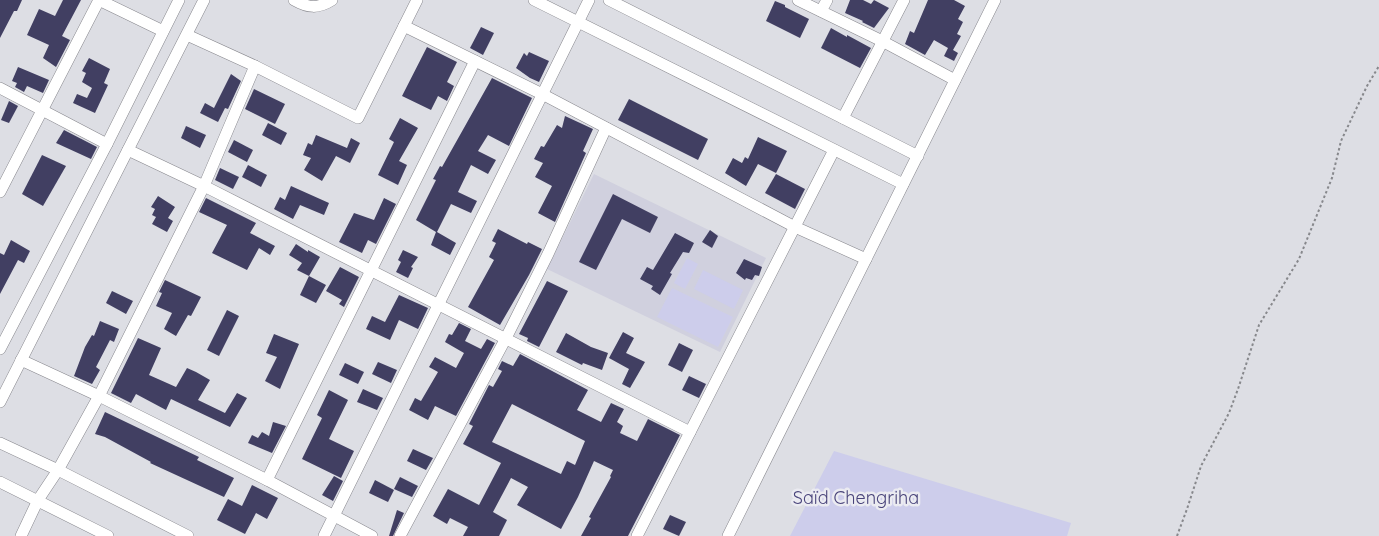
<svg xmlns="http://www.w3.org/2000/svg" width="1379" height="536" font-family="Quicksand,sans-serif">
<style>
.built{fill:#d0d0de}
.green{fill:#cdcdeb}
.building{fill:#413f62;fill-rule:evenodd}
.lines{fill:none;stroke-linecap:round;stroke-linejoin:round}
.minor-casing{stroke:#87878d;stroke-width:12}
.path{stroke:#87888c;stroke-width:2;stroke-dasharray:2.5 2.5;stroke-linecap:butt}
.minor{stroke:#fff;stroke-width:11}
.labels{text-anchor:middle;stroke-width:5;stroke-linejoin:round;paint-order:stroke}
.park-label{font-size:18px;fill:#48437a;stroke:#ebebf1}
</style>
<rect width="100%" height="100%" fill="#dddee4"/>
<!-- built -->
<path class="built" d="M594 174 766 258 720 352 547 269Z"/>
<!-- green -->
<g class="green">
<path d="M687 258 698 264 685 289 674 283Z"/>
<path d="M703 270 743 290 734 309 694 289Z"/>
<path d="M672 288 733 317 718 347 657 317Z"/>
<path d="M834 451 1071 523 1067 536H790Z"/>
</g>
<!-- building -->
<g class="building">
<path d="M0 0H22L17 11H14L0 38Z"/>
<path d="M63 0H81L62 36 70 40 56 67 43 58 49 45 27 35 39 9 55 16Z"/>
<path d="M850 0H863L871 4 874 0 889 8 874 28 862 22 863 21 845 13Z"/>
<path d="M928 0H954L965 6 958 19 963 22 957 34 961 36 953 50 958 53 954 61 944 56 948 48 934 40 925 55 905 44 910 31 914 33Z"/>
<path d="M775 1 785 5V7L809 19 800 38 766 21Z"/>
<path d="M481 27 494 33 483 55 470 48Z"/>
<path d="M831 28 847 37V35L871 48 860 68 821 48Z"/>
<path d="M427 47 457 62 447 82 454 86 447 101 438 96 431 110 402 96Z"/>
<path d="M529 52 549 61 539 82 530 78 516 68 524 53 527 56Z"/>
<path d="M89 58 110 69 104 83 108 85 95 113 73 103 77 94 87 98 92 88 82 82 86 73 82 71Z"/>
<path d="M18 67 49 80 43 93 27 86 24 92 15 87 17 83 12 81Z"/>
<path d="M231 74 241 81 228 109 225 108 218 122 200 113 205 103 214 108Z"/>
<path d="M492 78 532 98 509 146 488 135 478 151 496 160 488 174 471 165 458 192 477 201 471 213 451 204 437 232 456 243 450 255 431 245 436 232 416 220 436 180 433 179 440 166 442 167Z"/>
<path d="M254 89 285 104 275 124 245 109Z"/>
<path d="M629 99 708 139 698 160 618 120Z"/>
<path d="M9 101 18 106 9 123 1 120Z"/>
<path d="M565 116 593 129 583 151 586 153 555 222 538 213 552 186 535 177 543 163 534 159 541 146 544 147 557 125 562 128Z"/>
<path d="M400 118 418 128 399 161 407 165 398 185 378 175 394 142 389 139Z"/>
<path d="M268 123 287 133 281 145 262 135Z"/>
<path d="M186 126 206 135 200 148 181 138Z"/>
<path d="M64 130 97 147 91 159 56 143Z"/>
<path d="M316 135 347 148 351 138 360 143 350 163 336 156 322 181 304 170 311 158 303 155 308 143 312 145Z"/>
<path d="M758 137 787 151 776 173 758 164 746 186 725 173 733 158 742 163 745 157 748 159Z"/>
<path d="M234 140 253 150 247 162 228 152Z"/>
<path d="M42 155 66 166 43 206 22 194Z"/>
<path d="M248 165 267 175 261 187 242 177Z"/>
<path d="M220 168 239 177 233 189 215 180Z"/>
<path d="M776 174 805 189 795 209 765 193Z"/>
<path d="M291 186 329 203 324 215 300 205 293 219 274 209 280 197 285 200Z"/>
<path d="M613 194 658 217 650 233 622 219 596 270 579 262Z"/>
<path d="M158 196 175 207 168 218 173 221 167 232 152 224 156 217 152 215 155 209 151 207Z"/>
<path d="M206 198 256 223 250 233 275 246 270 255 259 248 247 270 212 253 227 225 199 212Z"/>
<path d="M384 198 396 204 376 244 368 240 362 253 339 242 354 213 374 220Z"/>
<path d="M498 229 527 244 528 242 542 249 529 275 500 325 468 307 494 260 489 257 496 243 492 241Z"/>
<path d="M710 230 718 236 712 248 702 242Z"/>
<path d="M675 233 694 243 689 253 683 252 670 273 672 274 660 295 651 289 653 286 640 279 647 267 653 270Z"/>
<path d="M11 240 30 251 24 263 18 260 0 294V253L4 255Z"/>
<path d="M296 244 308 252V250L320 257 309 276 297 270 302 263 289 255Z"/>
<path d="M403 250 418 257 411 267 413 268 408 278 396 272 401 262 398 260Z"/>
<path d="M744 259 762 267 759 276 755 275 752 280 746 278 745 280 736 273Z"/>
<path d="M340 267 359 277 344 307 339 304 342 300 326 291Z"/>
<path d="M309 276 326 285 316 303 300 295Z"/>
<path d="M165 280 201 297 191 316 188 315 176 336 164 329 172 313 156 306 162 293 159 292Z"/>
<path d="M547 281 568 291 539 347 527 341 528 338 519 334Z"/>
<path d="M112 291 133 301 126 314 106 303Z"/>
<path d="M399 295 428 308 418 329 399 320 390 340 366 329 372 316 385 322Z"/>
<path d="M227 310 239 316 219 356 207 350Z"/>
<path d="M100 321 119 329 114 342 110 340 96 367 100 370 92 384 74 376 85 347 92 335 94 336Z"/>
<path d="M459 323 471 329 465 341 481 349 487 339 495 343 456 416 435 406 428 420 409 410 415 398 421 401 438 372 429 367 435 357 456 368 464 353 445 342 449 334 452 335Z"/>
<path d="M623 332 634 338 626 353 645 362 630 388 622 384 629 369 609 358Z"/>
<path d="M566 333 591 347 608 353 602 370 583 363 582 365 556 352Z"/>
<path d="M274 334 299 344 280 389 265 381 277 357 266 353Z"/>
<path d="M138 338 161 348 149 375 176 387 187 368 196 372 210 380 198 400 225 413 237 393 247 398 230 427 171 399 166 410 136 394 131 403 111 393Z"/>
<path d="M679 343 693 350 682 372 668 365Z"/>
<path d="M520 354 588 390 577 410 601 422 611 403 624 409 617 422 623 426 620 433 637 441 648 419 680 435 628 536H581L591 518 589 517 611 477 610 476 613 470 594 461 578 497 561 529 517 505 528 487 511 478 493 512 507 520 499 536H463L468 527 450 518 447 524 433 516 448 489 479 505 501 463 463 444 473 426 469 424 489 385 493 387 502 371 498 369 502 361 513 366ZM512 404 585 441 575 465 567 461 561 474 492 442Z"/>
<path d="M378 362 397 370 391 383 372 374Z"/>
<path d="M345 363 364 372 358 384 339 375Z"/>
<path d="M689 376 706 384 699 398 682 390Z"/>
<path d="M363 389 383 398 377 410 357 402Z"/>
<path d="M329 390 348 400 329 439 354 451 341 478 302 459 322 418 317 415Z"/>
<path d="M105 412 199 457 197 460 234 478 224 497 150 463 151 462 105 437 95 434Z"/>
<path d="M273 422 286 426 272 453 248 443 252 435 258 438 262 432 269 436Z"/>
<path d="M413 449 433 458 426 470 407 461Z"/>
<path d="M334 476 343 481 333 501 322 495Z"/>
<path d="M400 477 418 486 412 497 394 489Z"/>
<path d="M375 480 394 490 388 502 369 493Z"/>
<path d="M252 485 278 498 267 519 256 513 245 534 217 520 228 499 242 506Z"/>
<path d="M397 510 404 513 393 536H389Z"/>
<path d="M670 515 686 522 679 536 663 529Z"/>
</g>
<g class="lines">
<!-- minor casing -->
<g class="minor-casing">
<g id="minor">
<path d="M99 0 163 31"/>
<path d="M294 0C308 8 318 9 332 0"/>
<path d="M534 0 903 184"/>
<path d="M609 0 918 156"/>
<path d="M798 0 882 41 955 80"/>
<path d="M821 11 827 0"/>
<path d="M404 26 542 94 795 227 866 259"/>
<path d="M187 35 255 66 358 118 417 0"/>
<path d="M0 88 107 144"/>
<path d="M843 118 904 0"/>
<path d="M128 150 204 186 690 432"/>
<path d="M0 192 99 0"/>
<path d="M0 349 107 144 179 0"/>
<path d="M21 360 99 396 267 480 372 536"/>
<path d="M0 402 204 0"/>
<path d="M0 443 58 470 188 536"/>
<path d="M267 480 475 61"/>
<path d="M0 482 108 536"/>
<path d="M21 536 38 500 58 470 99 396 204 186 255 66"/>
<path d="M324 536 589 0"/>
<path d="M400 536 506 338 548 254 606 128"/>
<path d="M637 536 834 150"/>
<path d="M728 536 995 0"/>
</g>
</g>
<!-- path -->
<path class="path" d="M1177 536 1187 509 1201 466 1229 413 1238 389 1259 325 1299 259 1332 178 1341 141 1367 86 1379 66"/>
<!-- minor -->
<use href="#minor" class="minor"/>
</g>
<g class="labels">
<!-- park labels -->
<g class="park-label">
<text x="856" y="504">Saïd Chengriha</text>
</g>
</g>
</svg>
